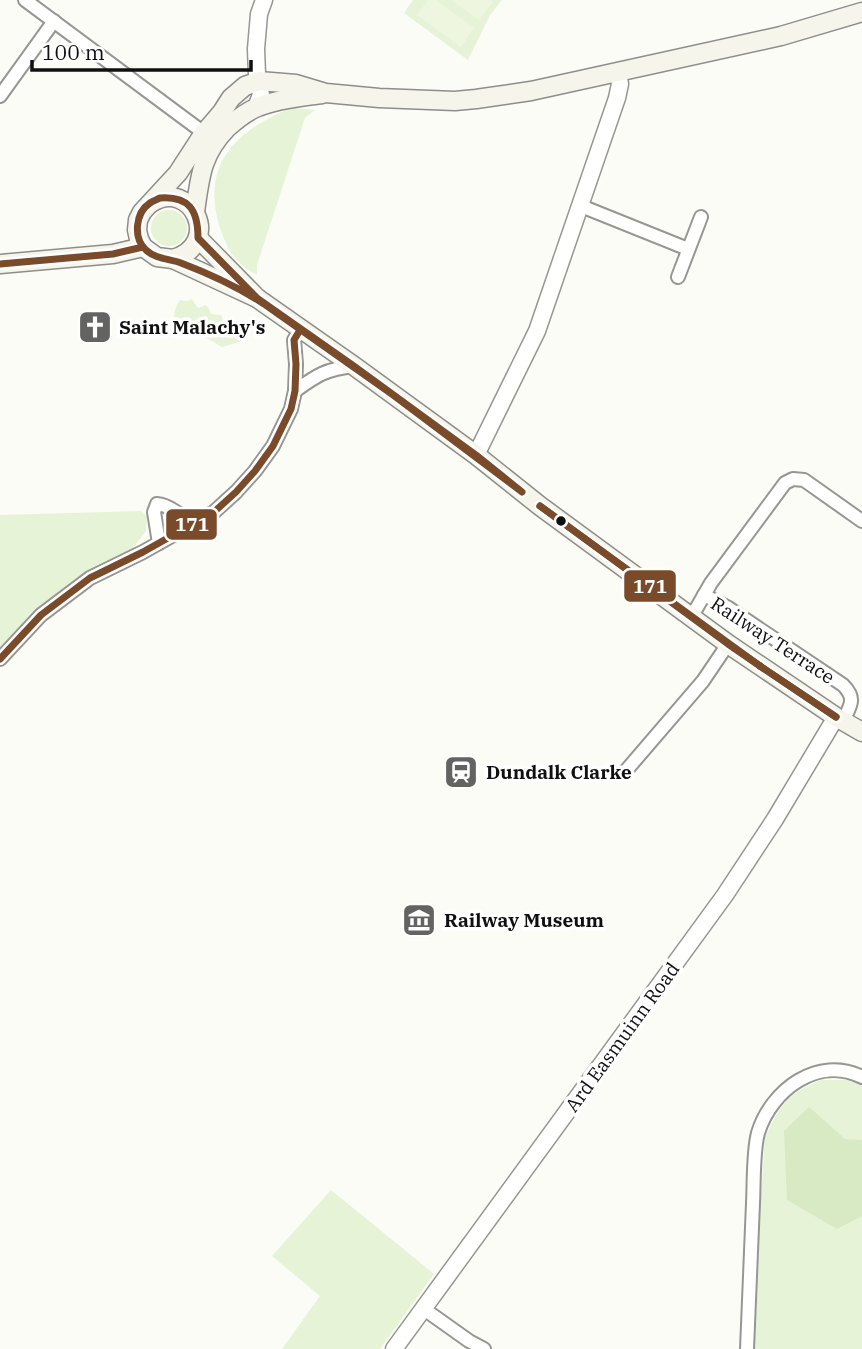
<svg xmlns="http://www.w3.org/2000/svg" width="862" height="1349" font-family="'IBM Plex Serif',serif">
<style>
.green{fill:#e6f3d7}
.forest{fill:#d7eac4}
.pitch{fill:#eff6e0}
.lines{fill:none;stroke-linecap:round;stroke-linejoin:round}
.minor-casing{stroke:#969694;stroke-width:16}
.tertiary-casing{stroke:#969694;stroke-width:19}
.secondary-casing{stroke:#8d8d8b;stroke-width:21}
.minor{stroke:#fffffe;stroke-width:12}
.tertiary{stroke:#fffffe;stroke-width:16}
.secondary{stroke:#f6f5eb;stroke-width:18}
.bus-1-casing{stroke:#fff;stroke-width:12}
.bus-1{stroke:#7a4b2a;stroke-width:7}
.bus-dot{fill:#101010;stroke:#fff;stroke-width:2.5}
.labels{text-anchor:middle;stroke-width:7;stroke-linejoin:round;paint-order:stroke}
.poi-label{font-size:19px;font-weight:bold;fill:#101010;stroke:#fff;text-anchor:start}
.street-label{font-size:19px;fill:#101010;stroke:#fff}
.line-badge{stroke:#fff;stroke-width:2.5}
.badge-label{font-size:19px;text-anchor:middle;font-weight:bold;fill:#fff}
</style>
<rect width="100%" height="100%" fill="#fcfcf7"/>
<!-- green -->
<g class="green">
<path d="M413 0H502L490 15 468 60 404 13Z"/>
<path d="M296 108 315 110 305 118 257 265V274L253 273C247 269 241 265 236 259 228 250 223 237 219 225 206 180 221 146 261 123 272 116 283 110 296 108Z"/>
<circle cx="169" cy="228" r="18"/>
<path d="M192 299 196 306 199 308 205 305 208 307 211 314 221 315 224 323C233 326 242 326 244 337L242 341 222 347 200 334 174 329C174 318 173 309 180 300L186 301Z"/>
<path d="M141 511 147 516 146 531 133 548 116 559 78 579 26 621 0 647V515Z"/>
<path d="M821 1080H848L862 1085V1349H750L765 1138C781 1104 785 1095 821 1080Z"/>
<path d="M331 1190 434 1274 380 1349H282L320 1296 272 1256Z"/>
</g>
<!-- forest -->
<path class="forest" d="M809 1107 845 1139 862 1140V1216L837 1229 787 1200 784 1131Z"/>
<!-- pitch -->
<g class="pitch">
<path d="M428 0H436L474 28 461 47 417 15Z"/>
<path d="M451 0H490L493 2 479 20Z"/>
</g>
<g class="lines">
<!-- minor casing -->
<g class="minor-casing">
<g id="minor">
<path d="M25 0 204 133"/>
<path d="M0 96 54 21"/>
<path d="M581 206 688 249"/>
<path d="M678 277 701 217"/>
<path d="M295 391C317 375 326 369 354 366"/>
<path d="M159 543 154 512 157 504C175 505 180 523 201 517"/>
<path d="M704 595 727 607 843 685C857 699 850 706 843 721"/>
<path d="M692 616 711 583 785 483 793 479 804 480 862 521"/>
<path d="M0 659 41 615 90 578 143 552 214 512 236 492 255 471 273 446 291 409 295 391 296 364 294 340 300 330"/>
<path d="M624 773 703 681 728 644"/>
<path d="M424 1309 469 1341 484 1349"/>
<path d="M747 1349C749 1300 751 1252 753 1203 754 1184 753 1151 758 1133 771 1090 818 1055 862 1077"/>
</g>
</g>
<!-- tertiary casing -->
<g class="tertiary-casing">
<g id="tertiary">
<path d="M256 107 261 95 257 74 256 49 259 14 264 0"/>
<path d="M476 455 537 331 617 98 620 84 618 72"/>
<path d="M394 1349 725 895 775 819 836 717"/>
</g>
</g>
<!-- secondary casing -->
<g class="secondary-casing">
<g id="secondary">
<path d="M151 203C191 177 224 244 173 259"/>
<path d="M195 212C200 177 201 155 227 128 236 120 247 111 258 107 278 99 301 97 322 94"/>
<path d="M198 238 257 298 354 366 476 455 540 506 728 644 836 717 862 732"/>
<path d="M0 264 113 254 143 247"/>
<path d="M257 298 173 259 157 257 143 247 139 239 137 230 138 220 142 212 178 173 204 133 222 112 231 98 245 86 259 81 296 84 326 93 379 98 455 101 476 99 531 91 781 36 862 12"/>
</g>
</g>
<!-- minor -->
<use href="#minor" class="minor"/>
<!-- tertiary -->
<use href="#tertiary" class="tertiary"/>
<!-- secondary -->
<use href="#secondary" class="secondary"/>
<!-- bus-1 casing -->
<g class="bus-1-casing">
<g id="bus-1">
<path d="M160 198C189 196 198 210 198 238L257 298 354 366 476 455 522 492 393 395 264 304C238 287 210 274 181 263 170 259 155 259 146 250 133 238 135 213 150 203 153 201 156 200 160 198Z"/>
<path d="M0 264 113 254 143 247"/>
<path d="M540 506 760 666"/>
<path d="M540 506 728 644 760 666"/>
<path d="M0 659 41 615 90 578 143 552 214 512 236 492 255 471 273 446 291 409 295 391 296 364 294 340 300 330"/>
<path d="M760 666 836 717"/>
<path d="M760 666 836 717"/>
</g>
</g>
<!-- bus-1 -->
<use href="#bus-1" class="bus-1"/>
</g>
<!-- icons -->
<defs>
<g id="church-square" transform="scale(1.75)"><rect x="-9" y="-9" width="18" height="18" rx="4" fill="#636361" stroke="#fff"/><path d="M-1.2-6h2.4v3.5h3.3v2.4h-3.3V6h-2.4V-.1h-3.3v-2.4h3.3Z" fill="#fff"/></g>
<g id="station-square" transform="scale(1.75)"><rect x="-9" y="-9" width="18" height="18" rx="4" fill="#636361" stroke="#fff"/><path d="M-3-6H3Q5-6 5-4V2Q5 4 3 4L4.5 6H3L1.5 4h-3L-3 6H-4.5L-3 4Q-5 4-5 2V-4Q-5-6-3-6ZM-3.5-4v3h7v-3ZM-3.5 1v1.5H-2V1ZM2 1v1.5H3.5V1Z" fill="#fff"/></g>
<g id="museum-square" transform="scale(1.75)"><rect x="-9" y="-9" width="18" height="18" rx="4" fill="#636361" stroke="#fff"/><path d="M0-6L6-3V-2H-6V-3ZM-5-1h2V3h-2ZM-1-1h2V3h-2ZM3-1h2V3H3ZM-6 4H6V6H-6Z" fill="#fff"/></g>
</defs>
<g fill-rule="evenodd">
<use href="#church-square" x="95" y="327"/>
<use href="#station-square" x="461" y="772"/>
<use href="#museum-square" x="419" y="920"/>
</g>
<!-- markers -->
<circle class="bus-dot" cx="561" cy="521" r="6"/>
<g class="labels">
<!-- poi labels -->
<g class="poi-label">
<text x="119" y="334">Saint Malachy's</text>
<text x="486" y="779">Dundalk Clarke</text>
<text x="444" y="927">Railway Museum</text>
</g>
<!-- street labels -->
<g class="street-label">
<text transform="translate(773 640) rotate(33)" y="7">Railway Terrace</text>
<text transform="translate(622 1037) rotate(-54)" y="7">Ard Easmuinn Road</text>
</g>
</g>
<g class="line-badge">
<rect x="165" y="508" width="53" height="33" rx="7" fill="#7a4b2a"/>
<rect x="623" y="569" width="54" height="34" rx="7" fill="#7a4b2a"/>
</g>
<g class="badge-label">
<text x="192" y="531">171</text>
<text x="650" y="593">171</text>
</g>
<!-- scale -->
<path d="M32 60v10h219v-10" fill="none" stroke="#101010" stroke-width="3.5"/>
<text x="42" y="60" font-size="21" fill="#101010" stroke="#ffffff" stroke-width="5" paint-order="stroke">100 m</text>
</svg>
